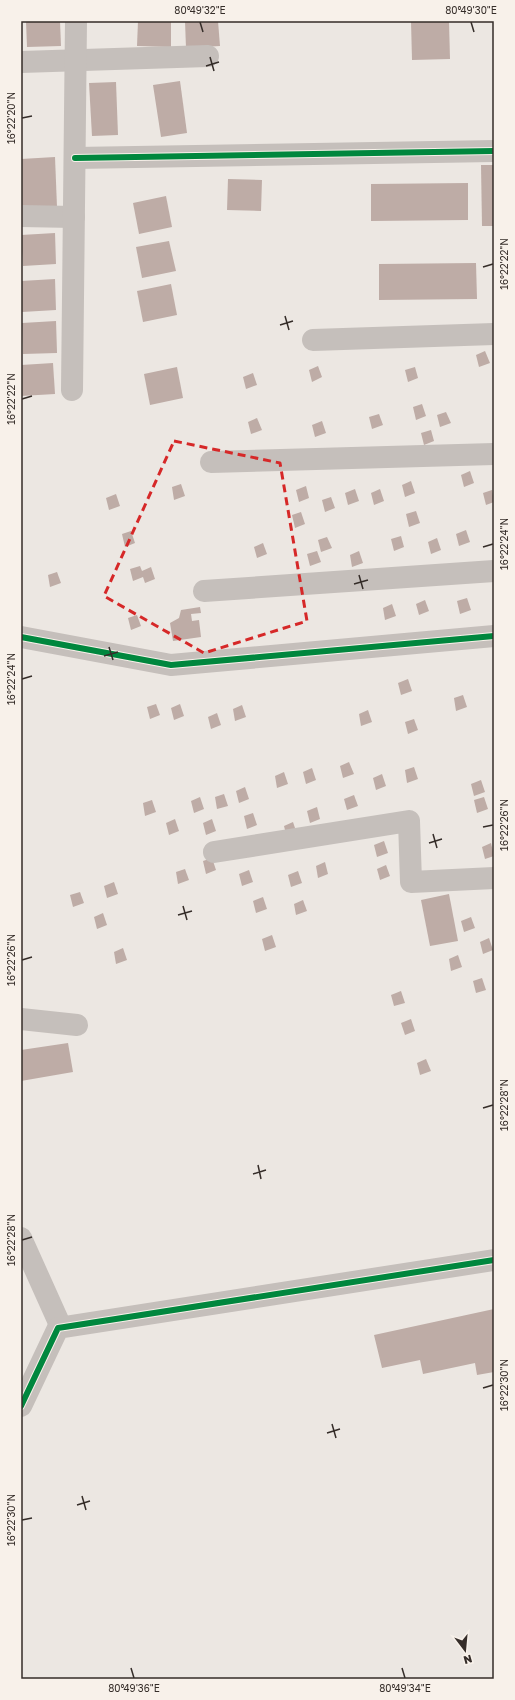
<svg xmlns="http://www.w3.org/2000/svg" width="515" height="1700" font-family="'Golos Text',sans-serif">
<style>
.building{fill:#beaca6}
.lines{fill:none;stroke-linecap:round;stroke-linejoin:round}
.minor{stroke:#c5bfbb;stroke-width:22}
.cycleway-casing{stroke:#f8f1ea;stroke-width:8}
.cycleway{stroke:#00873e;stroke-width:6}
.marked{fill:none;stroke:#d62828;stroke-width:3;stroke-dasharray:8 5;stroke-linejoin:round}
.ticks{fill:none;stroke:#352d29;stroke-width:1.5}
.neatline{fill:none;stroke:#352d29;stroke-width:1.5}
.ticks-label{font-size:10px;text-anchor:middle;fill:#352d29}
</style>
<rect width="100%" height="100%" fill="#ece7e2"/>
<!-- building -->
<g class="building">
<path d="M26 21H60L61 46 27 47Z"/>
<path d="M138 21H171V47L137 46Z"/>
<path d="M185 21H218L220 46 186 48Z"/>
<path d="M411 21H449L450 59 412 60Z"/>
<path d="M180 81 187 133 161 137 153 85Z"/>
<path d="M116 82 118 135 92 136 89 83Z"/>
<path d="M55 157 57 207 21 209V159Z"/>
<path d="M481 165H494V226H482Z"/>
<path d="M228 179 262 180 261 211 227 210Z"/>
<path d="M468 183V220L371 221V184Z"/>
<path d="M166 196 172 227 139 234 133 203Z"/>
<path d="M55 233 56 264 23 266 21 235Z"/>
<path d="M169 241 176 271 142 278 136 247Z"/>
<path d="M476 263 477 299 379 300V264Z"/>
<path d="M55 279 56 310 22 312 21 281Z"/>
<path d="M171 284 177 315 143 322 137 291Z"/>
<path d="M56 321 57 353 23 354 22 323Z"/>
<path d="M485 351 490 363 479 367 476 355Z"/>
<path d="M53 363 55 394 21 396V365Z"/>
<path d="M318 366 322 377 312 382 309 370Z"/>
<path d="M177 367 183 398 150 405 144 374Z"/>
<path d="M415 367 418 378 408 382 405 370Z"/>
<path d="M253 373 257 385 246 389 243 377Z"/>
<path d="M422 404 426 416 416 420 413 407Z"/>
<path d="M446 412 451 423 440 427 437 415Z"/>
<path d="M379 414 383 425 372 429 369 417Z"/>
<path d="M257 418 262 430 251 434 248 422Z"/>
<path d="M322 421 326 433 315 437 312 425Z"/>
<path d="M431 430 434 441 424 445 421 433Z"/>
<path d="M470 471 474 483 464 487 461 475Z"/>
<path d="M411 481 415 493 405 497 402 485Z"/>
<path d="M181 484 185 496 174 500 172 487Z"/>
<path d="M306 486 309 498 299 502 296 490Z"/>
<path d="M355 489 359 501 348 505 345 493Z"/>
<path d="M380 489 384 501 374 505 371 493Z"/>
<path d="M492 490 494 502 486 505 483 493Z"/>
<path d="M116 494 120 506 109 510 106 498Z"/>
<path d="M331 497 335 508 325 512 322 500Z"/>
<path d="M416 511 420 523 409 527 406 514Z"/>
<path d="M301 512 305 524 295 528 292 515Z"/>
<path d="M466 530 470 542 459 546 456 534Z"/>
<path d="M131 531 135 543 125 547 122 534Z"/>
<path d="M401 536 404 547 394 551 391 539Z"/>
<path d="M327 537 332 548 321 552 318 540Z"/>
<path d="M437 538 441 550 431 554 428 542Z"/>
<path d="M263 543 267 554 257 558 254 547Z"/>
<path d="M317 551 321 562 310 566 307 554Z"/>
<path d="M359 551 363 563 352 567 350 555Z"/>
<path d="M140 566 142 571 151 567 155 579 145 583 143 577 133 581 130 569Z"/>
<path d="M57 572 61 583 50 587 48 575Z"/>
<path d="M467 598 471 610 460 614 457 601Z"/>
<path d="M425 600 429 611 419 615 416 604Z"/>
<path d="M392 604 396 616 385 620 383 608Z"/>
<path d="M200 607 201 613 191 614 192 621 199 620 201 637 173 641 170 623 179 618 181 610Z"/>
<path d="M137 615 141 626 131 630 128 618Z"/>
<path d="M408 679 412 691 401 695 398 683Z"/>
<path d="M463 695 467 707 456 711 454 698Z"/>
<path d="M156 704 160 715 150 719 147 707Z"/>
<path d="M180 704 184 716 174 720 171 708Z"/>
<path d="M242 705 246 717 235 721 233 709Z"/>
<path d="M368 710 372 722 361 726 359 714Z"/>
<path d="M217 713 221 725 211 729 208 717Z"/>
<path d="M414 719 418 730 408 734 405 722Z"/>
<path d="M349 762 354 774 343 778 340 766Z"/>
<path d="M414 767 418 779 407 783 405 770Z"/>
<path d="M312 768 316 780 306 784 303 772Z"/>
<path d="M284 772 288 784 277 788 275 776Z"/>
<path d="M382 774 386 786 376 790 373 778Z"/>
<path d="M481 780 485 792 474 796 471 784Z"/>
<path d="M245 787 249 799 239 803 236 791Z"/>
<path d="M224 794 228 806 217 809 215 797Z"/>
<path d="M354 795 358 806 347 810 344 799Z"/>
<path d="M200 797 204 809 194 813 191 801Z"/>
<path d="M484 797 488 809 477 813 474 800Z"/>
<path d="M152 800 156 812 145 816 143 803Z"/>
<path d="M317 807 320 819 310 823 307 811Z"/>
<path d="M253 813 257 825 247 829 244 816Z"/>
<path d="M175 819 179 831 169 835 166 823Z"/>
<path d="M212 819 216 831 206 835 203 823Z"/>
<path d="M293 822 297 834 287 838 284 826Z"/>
<path d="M384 841 388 853 377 857 374 845Z"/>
<path d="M491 843 494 856 485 859 482 847Z"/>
<path d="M212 858 216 870 206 874 203 861Z"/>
<path d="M325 862 328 874 318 878 316 866Z"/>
<path d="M386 865 390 876 380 880 377 869Z"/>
<path d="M185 869 189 880 178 884 176 872Z"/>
<path d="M249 870 253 882 242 886 239 874Z"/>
<path d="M298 871 302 883 291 887 288 875Z"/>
<path d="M114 882 118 894 107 898 104 886Z"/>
<path d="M80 892 84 903 73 907 70 895Z"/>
<path d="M449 894 458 941 430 946 421 900Z"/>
<path d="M263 897 267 909 256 913 253 901Z"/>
<path d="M303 900 307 911 296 915 294 904Z"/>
<path d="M103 913 107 925 97 929 94 917Z"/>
<path d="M471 917 475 928 464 932 461 921Z"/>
<path d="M272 935 276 947 265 951 262 939Z"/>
<path d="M489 938 493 950 483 954 480 942Z"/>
<path d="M123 948 127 960 116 964 114 952Z"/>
<path d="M458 955 462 967 451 971 449 959Z"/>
<path d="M482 978 486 990 476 993 473 981Z"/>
<path d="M401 991 405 1003 394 1006 391 995Z"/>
<path d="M411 1019 415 1031 405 1035 401 1023Z"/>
<path d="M68 1043 73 1072 21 1081V1050Z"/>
<path d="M426 1059 431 1071 420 1075 417 1063Z"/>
<path d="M494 1309V1372L477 1375 475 1363 423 1374 420 1360 382 1368 374 1335Z"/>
</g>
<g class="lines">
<!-- minor -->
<g class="minor">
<path d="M21 62 208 56"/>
<path d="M75 158 494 151"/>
<path d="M21 216 74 217"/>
<path d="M313 340 494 334"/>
<path d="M72 390 76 21"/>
<path d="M211 462 494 454"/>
<path d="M204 591 494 571"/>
<path d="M21 637 171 665 494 636"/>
<path d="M214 852 409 821 411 882 494 878"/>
<path d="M21 1019 77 1025"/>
<path d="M21 1238 61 1327"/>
<path d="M21 1406 58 1328 494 1260"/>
</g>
<!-- cycleway casing -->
<g class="cycleway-casing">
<g id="cycleway">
<path d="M75 158 494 151"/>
<path d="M21 637 171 665 494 636"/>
<path d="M21 1406 58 1328 494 1260"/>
</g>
</g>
<!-- cycleway -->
<use href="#cycleway" class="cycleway"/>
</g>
<!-- marked area -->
<path class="marked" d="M174 441 280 463 307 621 204 653 104 596Z"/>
<!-- ticks -->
<path class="ticks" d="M200 22 203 32M471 22 474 32M210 57 214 71M206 66 219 62M22 118 32 116M483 267 493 264M285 316 289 330M280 325 293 321M22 399 32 396M483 547 493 544M359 575 363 589M354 584 368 580M109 647 113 660M104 656 118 652M22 679 32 676M483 827 493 825M433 834 437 848M429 843 442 839M183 906 187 920M178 915 192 911M22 960 32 957M483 1108 493 1105M258 1165 261 1179M253 1174 266 1170M22 1240 32 1237M483 1388 493 1385M332 1424 336 1438M327 1433 340 1429M82 1496 86 1510M77 1505 90 1501M22 1520 32 1518M131 1668 134 1678M402 1668 405 1678"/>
<!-- border -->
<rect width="515" height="1700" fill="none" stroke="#f8f1ea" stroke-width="44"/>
<!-- north arrow -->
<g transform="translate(465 1650) rotate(164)" stroke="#f8f1ea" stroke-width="3" paint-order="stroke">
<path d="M0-3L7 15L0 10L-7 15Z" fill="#352d29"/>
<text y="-6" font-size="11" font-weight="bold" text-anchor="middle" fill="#352d29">N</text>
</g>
<rect x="22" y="22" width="471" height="1656" class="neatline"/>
<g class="ticks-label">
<text x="200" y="14">80°49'32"E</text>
<text x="471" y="14">80°49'30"E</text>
<text transform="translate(11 118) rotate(-90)" y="4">16°22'20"N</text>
<text transform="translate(504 264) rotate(-90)" y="4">16°22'22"N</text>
<text transform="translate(11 399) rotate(-90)" y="4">16°22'22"N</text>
<text transform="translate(504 544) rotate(-90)" y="4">16°22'24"N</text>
<text transform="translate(11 679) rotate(-90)" y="4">16°22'24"N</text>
<text transform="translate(504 825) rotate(-90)" y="4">16°22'26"N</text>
<text transform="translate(11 960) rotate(-90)" y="4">16°22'26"N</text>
<text transform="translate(504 1105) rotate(-90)" y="4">16°22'28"N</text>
<text transform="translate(11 1240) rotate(-90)" y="4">16°22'28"N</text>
<text transform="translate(504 1385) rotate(-90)" y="4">16°22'30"N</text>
<text transform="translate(11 1520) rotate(-90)" y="4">16°22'30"N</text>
<text x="134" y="1692">80°49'36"E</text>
<text x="405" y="1692">80°49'34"E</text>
</g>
</svg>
